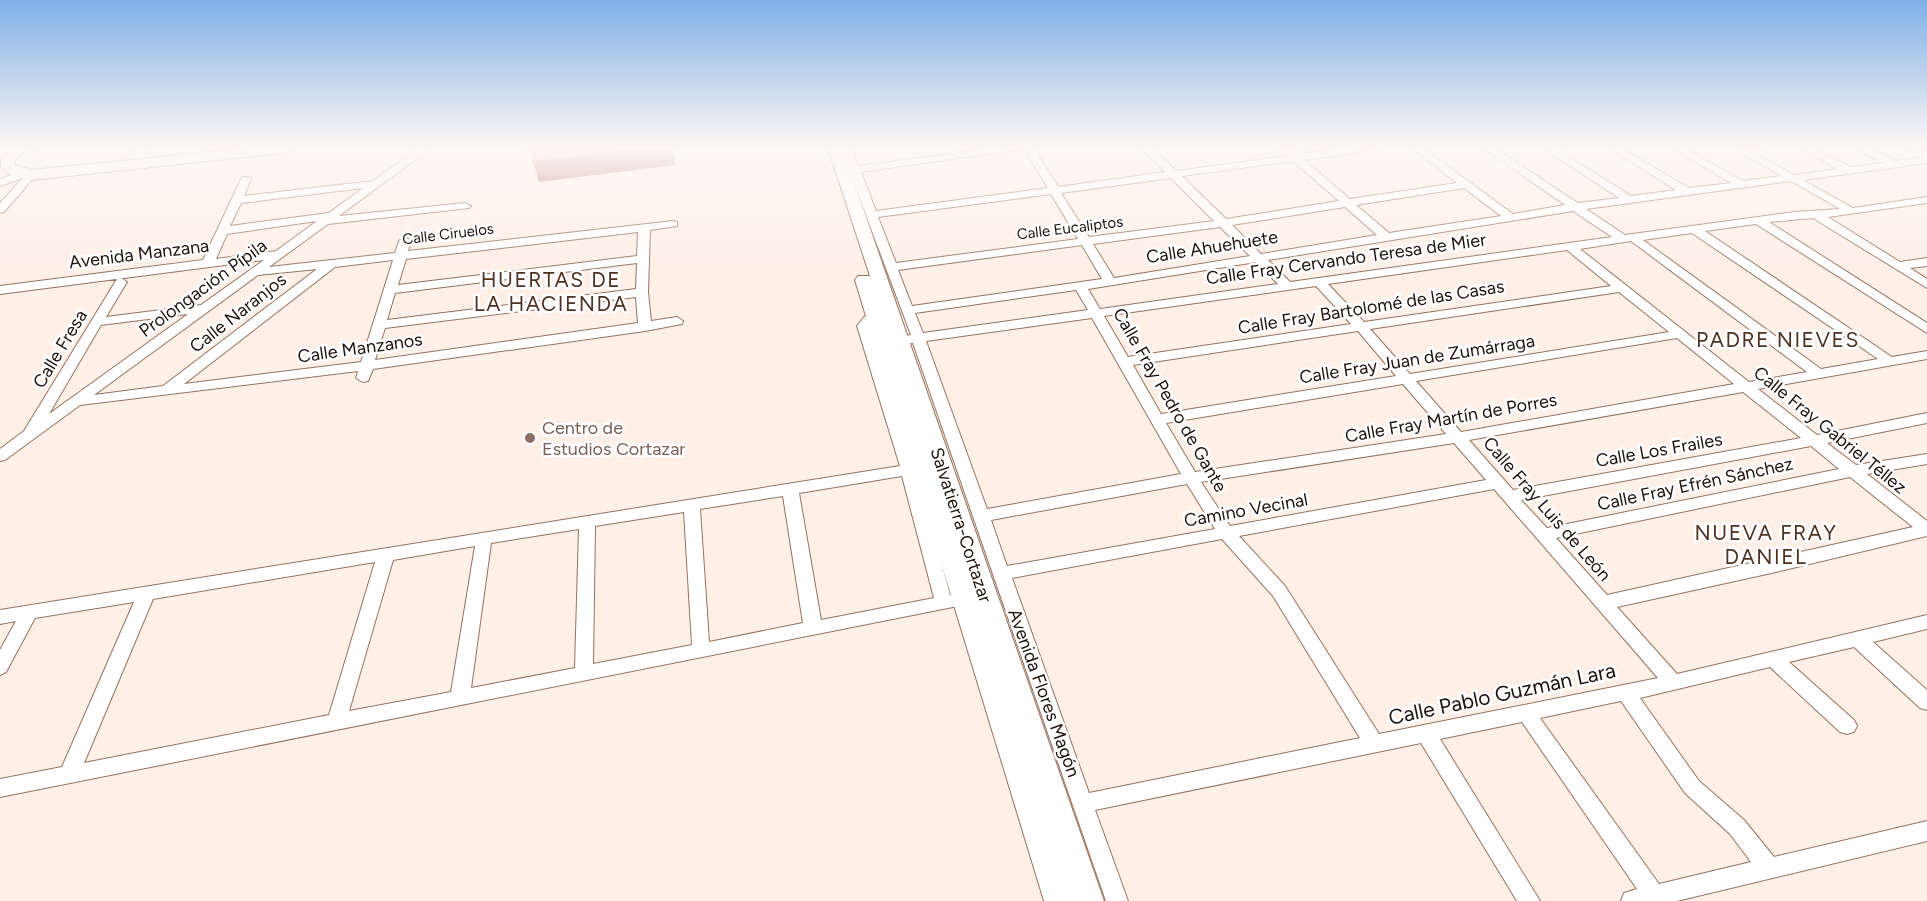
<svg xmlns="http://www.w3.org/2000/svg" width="1927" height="901" font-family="Figtree,sans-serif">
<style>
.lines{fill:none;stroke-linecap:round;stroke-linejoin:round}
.minor-casing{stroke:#937361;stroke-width:2}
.secondary-casing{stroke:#937361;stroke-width:2}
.minor{fill:#fff;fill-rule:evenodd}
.secondary{fill:#fff;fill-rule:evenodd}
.shaded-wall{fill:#b17872}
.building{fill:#fdaba3;stroke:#b17872;stroke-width:1.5}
.education-dot{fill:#8d6e63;stroke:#fff;stroke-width:2}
.labels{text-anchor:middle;stroke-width:5;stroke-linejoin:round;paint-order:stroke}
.far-street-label{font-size:15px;fill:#1e110b;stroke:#fff}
.street-label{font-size:18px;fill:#1e110b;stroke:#fff}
.education-label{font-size:18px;fill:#785e54;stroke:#fff;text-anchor:start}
.quarter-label{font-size:21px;letter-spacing:1.5px;fill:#4d3121;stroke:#fff}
.near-street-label{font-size:21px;fill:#1e110b;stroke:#fff}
</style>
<rect width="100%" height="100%" fill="#feefe7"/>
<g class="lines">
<!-- minor casing -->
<g class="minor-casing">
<g id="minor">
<path d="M39 148 34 151 0 155V149Z"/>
<path d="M137 148H147L140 154 135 151Z"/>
<path d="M420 148H431L339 216 465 203 471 206 469 208 328 224 269 267 395 253 399 241 405 237 411 241 408 251 673 221 677 222V226L650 230 648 292 651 321 677 317 683 321 682 324 645 331 373 369 368 381 363 382 356 378 358 371 80 405 5 460 0 461V449L24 431 117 279 121 278 127 282 106 317 201 305 264 260 0 294V286L203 260 242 177H250L251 179 244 196 373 181ZM363 188 329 213 230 226 241 203ZM317 221 276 251 216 259 227 234ZM638 232 637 256 398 285 406 259ZM393 260 361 362 184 384 335 267ZM637 263 636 289 387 320 395 293ZM317 269 163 386 94 395 258 275ZM636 297 638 323 375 360 385 328ZM188 314 49 414 101 325Z"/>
<path d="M841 148H851L858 166 998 148H1034L1058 187 1165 172 1142 148H1153L1176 171 1287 156 1279 148H1290L1298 154 1347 148H1373L1368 151 1304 160 1350 199 1457 183 1412 148H1423L1513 214 1565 205 1483 148H1495L1578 203 1619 198 1543 148H1555L1631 196 1676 190 1609 148H1621L1689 188 1731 183 1672 148H1684L1743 181 1781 176 1734 148H1746L1794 175 1837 169 1800 148H1812L1850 167 1883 163 1855 148H1868L1896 161 1920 158 1904 148H1917L1927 153V163L1803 180 1853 208 1927 197V203L1828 217 1900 262 1927 258V266L1910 268 1927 279V288L1813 218 1769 222 1927 323V333L1756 224 1705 231 1892 357 1927 351V359L1758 389 1817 435 1927 413V423L1827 443 1856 465 1927 454V464L1867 474 1927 521V536L1776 572 1617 607 1677 674 1927 615V629L1873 642 1927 690V710L1920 708 1854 647 1789 662 1854 720 1857 726 1854 732 1847 734 1840 732 1770 667 1640 698 1699 781 1744 820 1774 857 1927 821V841L1677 901H1621L1624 893 1637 889 1522 722 1440 739 1540 901H1517L1421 743 1095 810 1128 901H1106L913 343 890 346 883 342 885 339 911 335ZM1024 149 1048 188 876 211 861 172ZM1293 161 1339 201 1226 219 1182 176ZM1171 178 1214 221 1089 237 1061 193ZM1791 181 1840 209 1794 212 1625 235 1586 209ZM1464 188 1501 216 1389 233 1356 205ZM1051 194 1078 239 896 263 878 217ZM1345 207 1377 235 1261 254 1232 225ZM1573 211 1612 237 1290 282 1268 260ZM1220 227 1250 256 1114 278 1093 244ZM1692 233 1878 359 1821 369 1643 240ZM1631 241 1807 372 1749 382 1580 249ZM1082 245 1102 279 912 306 898 270ZM1567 250 1611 286 1364 322 1328 284ZM1256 262 1278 284 1100 309 1088 289ZM1316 286 1351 324 1128 357 1104 316ZM1076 290 1088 310 923 333 915 313ZM1619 292 1669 332 1410 374 1370 329ZM1092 318 1181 474 987 509 926 341ZM1358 331 1396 376 1161 414 1133 365ZM1677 338 1734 384 1461 432 1416 381ZM1403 384 1446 434 1195 472 1166 423ZM1743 392 1801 438 1513 490 1469 440ZM1454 443 1486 480 1230 526 1201 482ZM1811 446 1839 469 1547 528 1521 500ZM1850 477 1913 527 1607 595 1556 538ZM1187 484 1215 529 1007 566 991 520ZM1494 489 1658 678 1379 734 1285 586 1239 536ZM1222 539 1273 596 1360 738 1089 793 1012 578ZM1621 701 1685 793 1730 834 1751 862 1659 884 1540 718Z"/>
<path d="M23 171 36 175 4 212 0 213V203L23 178 0 186V179Z"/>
<path d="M885 311 891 315C886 322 876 320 871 326L913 457 950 595 958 596 961 601 958 606 0 797V779L62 767 134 602 35 618 6 672 0 675V650L16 621 0 624V610L900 466 857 326 864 317ZM902 476 934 598 821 620 799 493ZM783 496 803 623 709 642 700 509ZM684 512 692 645 593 664 595 526ZM579 529 575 668 471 688 491 543ZM475 546 451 692 349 711 393 560ZM375 562 329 715 84 763 153 599Z"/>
</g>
</g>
<!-- secondary casing -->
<g class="secondary-casing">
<g id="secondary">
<path d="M10 148H24L15 161V165L31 170 251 148H297L290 152 31 180 12 176 1 167V161Z"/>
<path d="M828 148H842L1104 901H1044L855 280 858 276H870Z"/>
</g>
</g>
<!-- minor -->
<use href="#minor" class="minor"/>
<!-- secondary -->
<use href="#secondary" class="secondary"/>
</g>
<!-- shaded-wall -->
<path class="shaded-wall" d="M659 148H672L675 165 539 182 533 162Z"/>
<!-- building -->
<path class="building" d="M533 148H659L533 162Z"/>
<!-- sky -->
<linearGradient id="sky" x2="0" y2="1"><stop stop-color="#7eb0e7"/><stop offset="0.54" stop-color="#fff8f4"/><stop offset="1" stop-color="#fff8f4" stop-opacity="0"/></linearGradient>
<rect width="1927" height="274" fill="url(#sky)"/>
<!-- markers -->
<circle class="education-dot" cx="530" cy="438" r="6"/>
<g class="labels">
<!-- far-street labels -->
<g class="far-street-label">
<text transform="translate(1070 228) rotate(-7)" y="5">Calle Eucaliptos</text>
<text transform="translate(448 234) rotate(-7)" y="5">Calle Ciruelos</text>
</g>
<!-- street labels -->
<g class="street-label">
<text transform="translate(1212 247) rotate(-9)" y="6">Calle Ahuehuete</text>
<text transform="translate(139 254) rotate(-7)" y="6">Avenida Manzana</text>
<text transform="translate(1346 259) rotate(-8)" y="6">Calle Fray Cervando Teresa de Mier</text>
<text transform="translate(203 288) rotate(-36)" y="6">Prolongación Pípila</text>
<text transform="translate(1371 307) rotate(-9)" y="6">Calle Fray Bartolomé de las Casas</text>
<text transform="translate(238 313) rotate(-38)" y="6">Calle Naranjos</text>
<text transform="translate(360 348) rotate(-8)" y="6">Calle Manzanos</text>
<text transform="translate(60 349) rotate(-59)" y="6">Calle Fresa</text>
<text transform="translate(1417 359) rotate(-9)" y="6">Calle Fray Juan de Zumárraga</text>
<text transform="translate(1170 400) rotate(60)" y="6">Calle Fray Pedro de Gante</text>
<text transform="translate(1451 418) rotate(-10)" y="6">Calle Fray Martín de Porres</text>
<text transform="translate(1830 430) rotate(39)" y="6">Calle Fray Gabriel Téllez</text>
<text transform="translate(1659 450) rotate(-10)" y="6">Calle Los Frailes</text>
<text transform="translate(1695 484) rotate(-12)" y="6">Calle Fray Efrén Sánchez</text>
<text transform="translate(1547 509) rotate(49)" y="6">Calle Fray Luis de León</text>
<text transform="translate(1246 510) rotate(-10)" y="6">Camino Vecinal</text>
<text transform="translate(961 525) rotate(72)" y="6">Salvatierra-Cortazar</text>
<text transform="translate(1044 693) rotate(70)" y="6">Avenida Flores Magón</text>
</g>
<!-- education labels -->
<g class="education-label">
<text x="542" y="434">Centro de<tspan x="542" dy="21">Estudios Cortazar</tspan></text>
</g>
<!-- quarter labels -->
<g class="quarter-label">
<text x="551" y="287">HUERTAS DE<tspan x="551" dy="24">LA HACIENDA</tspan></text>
<text x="1778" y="347">PADRE NIEVES</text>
<text x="1766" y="540">NUEVA FRAY<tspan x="1766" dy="24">DANIEL</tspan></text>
</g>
<!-- near-street labels -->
<g class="near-street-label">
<text transform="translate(1502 694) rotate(-12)" y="7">Calle Pablo Guzmán Lara</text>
</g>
</g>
</svg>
